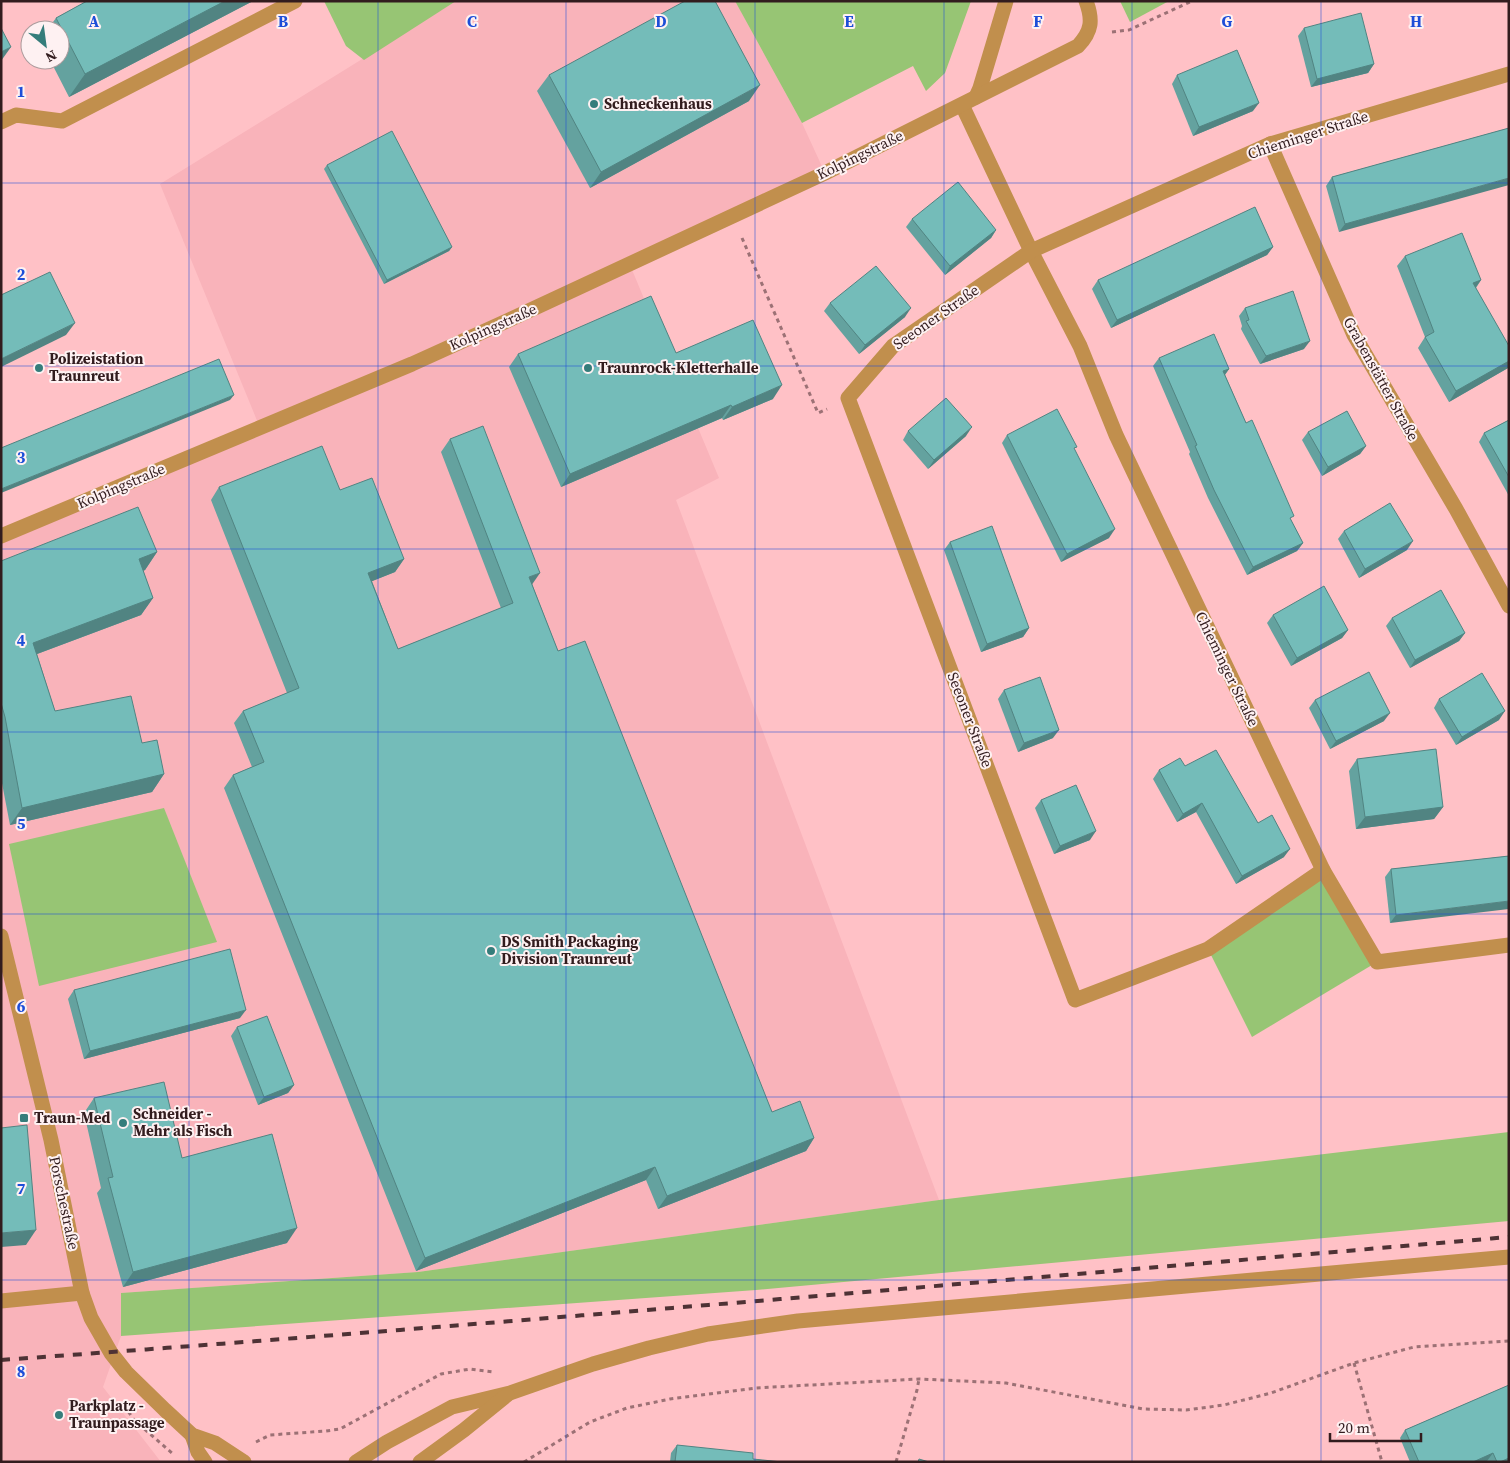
<svg xmlns="http://www.w3.org/2000/svg" width="1510" height="1463" font-family="'Source Serif 4',serif">
<style>
.built{fill:#f9b3ba}
.green{fill:#97c574}
.lines{fill:none;stroke-linecap:round;stroke-linejoin:round}
.path{stroke:#9c7175;stroke-width:3;stroke-dasharray:4 4;stroke-linecap:butt}
.service{stroke:#c18f4d;stroke-width:15}
.minor{stroke:#c18f4d;stroke-width:15}
.tertiary{stroke:#c18f4d;stroke-width:15}
.rail{stroke:#4e3235;stroke-width:4;stroke-dasharray:9 9;stroke-linecap:butt}
.wall{fill:#64a29f}
.shaded-wall{fill:#518482}
.building{fill:#74bcb9;stroke:#518482}
.grid{fill:none;stroke:#1d4ed8;stroke-width:1;stroke-opacity:0.55}
.poi-dot{fill:#357d7b;stroke:#fef1f2;stroke-width:2}
.labels{text-anchor:middle;stroke-width:4;stroke-linejoin:round;paint-order:stroke}
.poi-label{font-size:15px;font-weight:bold;fill:#321c1e;stroke:#fef1f2;text-anchor:start}
.street-label{font-size:15px;fill:#321c1e;stroke:#fef1f2}
.grid-label{font-size:16px;text-anchor:middle;font-weight:bold;fill:#1d4ed8;stroke:#fef1f2;stroke-width:4;stroke-linejoin:round;paint-order:stroke}
</style>
<rect width="100%" height="100%" fill="#ffc1c6"/>
<!-- built -->
<path class="built" d="M456 1H735L802 123 825 173 630 265 719 478 676 500 939 1200 418 1272 121 1293V1336L103 1387 161 1462H1V537L258 423 160 184Z"/>
<!-- green -->
<g class="green">
<path d="M324 1H456L364 60 346 46Z"/>
<path d="M735 1H971L945 73 926 91 913 66 802 123Z"/>
<path d="M1120 1H1169L1130 22Z"/>
<path d="M164 808 217 942 39 986 9 844Z"/>
<path d="M1323 870 1377 962 1252 1037 1208 949Z"/>
<path d="M1509 1132V1221L756 1290 121 1336V1293L418 1272 939 1200Z"/>
</g>
<g class="lines">
<!-- path -->
<g class="path">
<path d="M1112 32 1129 30 1192 1"/>
<path d="M742 238 818 413 827 409"/>
<path d="M1354 1363 1382 1462"/>
<path d="M124 1405 134 1420 172 1453"/>
<path d="M256 1442 270 1435 326 1431 340 1429 441 1374 470 1369 494 1372"/>
<path d="M524 1462 590 1422 627 1408 670 1399 756 1388 919 1379 1006 1383 1143 1409 1186 1410 1224 1405 1271 1393 1354 1363 1414 1347 1509 1341"/>
<path d="M896 1462 917 1390 919 1379"/>
</g>
<!-- service -->
<path class="service" d="M1 122 16 115 62 121 295 1"/>
<!-- minor -->
<g class="minor">
<path d="M976 97 980 88 1006 1"/>
<path d="M962 105 1031 251 1080 346 1116 435 1323 870 1377 962 1509 945"/>
<path d="M1270 144 1354 335 1456 509 1509 606"/>
<path d="M1 536 412 364 509 320 825 173 1078 46C1092 31 1093 20 1086 1"/>
<path d="M1323 870 1208 949 1075 1000 848 398 893 346 1031 251 1270 144 1509 74"/>
<path d="M1 936 51 1140 82 1293 91 1318 111 1353 126 1372 165 1410 192 1435 215 1443 244 1462"/>
<path d="M1 1301 82 1293"/>
<path d="M192 1435 198 1452 205 1462"/>
</g>
<!-- tertiary -->
<g class="tertiary">
<path d="M356 1462 387 1442 452 1407 510 1393 593 1364 649 1348 708 1334 798 1321 1509 1257"/>
<path d="M420 1462 464 1430 507 1395"/>
</g>
<!-- rail -->
<path class="rail" d="M1 1360C504 1324 1006 1280 1509 1237"/>
</g>
<!-- wall -->
<g class="wall">
<path d="M87 1H253L69 97 50 60H60V30H47L56 18Z"/>
<path d="M1304 28 1374 64 1368 73 1311 87 1298 36Z"/>
<path d="M549 75 749 101 590 188 537 91Z"/>
<path d="M1177 75 1253 111 1193 136 1172 84Z"/>
<path d="M1509 128 1339 232 1326 186 1332 177Z"/>
<path d="M327 165 452 247 449 251 384 284 324 169Z"/>
<path d="M912 219 996 230 991 238 945 275 906 227Z"/>
<path d="M1273 247 1267 255 1111 328 1092 289 1098 280Z"/>
<path d="M1405 256 1481 280 1476 288 1508 368 1449 402 1418 348 1425 337 1397 266Z"/>
<path d="M830 303 905 317 859 354 824 311Z"/>
<path d="M1245 308 1304 349 1260 364 1241 329 1242 326 1239 316Z"/>
<path d="M676 353 773 399 723 420 722 418 561 487 509 367 518 354Z"/>
<path d="M1159 358 1229 369 1225 375 1246 423 1291 520 1303 543 1297 551 1247 575 1208 498 1189 454 1190 452 1153 366Z"/>
<path d="M1509 420V496L1479 442 1484 433Z"/>
<path d="M908 431 966 436 928 469 903 440Z"/>
<path d="M1308 432 1366 446 1360 454 1322 476 1302 440Z"/>
<path d="M1007 435 1109 538 1061 562 1002 443Z"/>
<path d="M450 439 532 584 558 651 772 1112 814 1138 806 1151 658 1209 646 1180 416 1271 224 788 233 775 252 767 234 723 243 711 287 693 211 500 219 487 340 490 404 559 395 572 372 581 398 649 501 608 441 452Z"/>
<path d="M1344 531 1407 550 1359 578 1338 539Z"/>
<path d="M950 542 1029 628 1023 637 981 652 944 550Z"/>
<path d="M157 552 145 570 143 571 153 598 141 615 37 654 55 711 142 743 164 774 152 792 10 825 1 778V561Z"/>
<path d="M1273 615 1348 630 1342 638 1291 666 1267 623Z"/>
<path d="M1392 618 1465 633 1459 641 1410 668 1386 626Z"/>
<path d="M1004 690 1053 738 1018 752 998 699Z"/>
<path d="M1439 699 1499 720 1456 745 1434 708Z"/>
<path d="M1315 700 1384 721 1330 749 1309 708Z"/>
<path d="M1357 759 1443 807 1434 819 1356 829 1349 771Z"/>
<path d="M1185 766 1258 823 1284 857 1236 884 1196 812 1177 822 1153 779 1159 770Z"/>
<path d="M1041 800 1090 840 1054 854 1035 808Z"/>
<path d="M1509 856 1390 923 1385 877 1391 869Z"/>
<path d="M74 990 240 1018 84 1059 68 999Z"/>
<path d="M237 1027 294 1085 288 1093 258 1105 231 1036Z"/>
<path d="M94 1098 182 1158 287 1243 123 1287 97 1193 101 1188 84 1113Z"/>
<path d="M1509 1385V1462H1488L1487 1461 1485 1462H1410L1400 1438 1405 1430Z"/>
<path d="M677 1445 753 1459 782 1462H670L671 1453Z"/>
</g>
<!-- shaded-wall -->
<g class="shaded-wall">
<path d="M225 1H253L69 97 85 74Z"/>
<path d="M11 47 1 61V52Z"/>
<path d="M1374 64 1368 73 1311 87 1317 79Z"/>
<path d="M760 85 749 101 590 188 601 172Z"/>
<path d="M1259 103 1253 111 1193 136 1199 127Z"/>
<path d="M1509 178V185L1339 232 1345 224Z"/>
<path d="M996 230 991 238 945 275 950 266Z"/>
<path d="M452 247 449 251 384 284 387 280Z"/>
<path d="M1273 247 1267 255 1111 328 1117 320Z"/>
<path d="M1481 280 1473 291V283Z"/>
<path d="M911 308 905 317 859 354 865 345Z"/>
<path d="M75 323 66 335 1 367V359Z"/>
<path d="M1310 341 1304 349 1260 364 1266 356Z"/>
<path d="M1509 361V366L1508 368 1449 402 1456 391Z"/>
<path d="M1229 369 1223 377V371Z"/>
<path d="M782 385 773 399 723 420 732 407Z"/>
<path d="M234 395 230 400 1 493V489Z"/>
<path d="M731 405 722 418 561 487 570 474Z"/>
<path d="M972 427 966 436 928 469 934 460Z"/>
<path d="M1366 446 1360 454 1322 476 1328 467Z"/>
<path d="M1115 529 1109 538 1061 562 1067 554Z"/>
<path d="M1413 541 1407 550 1359 578 1365 569Z"/>
<path d="M1303 543 1297 551 1247 575 1253 567Z"/>
<path d="M157 552 145 570 127 577 139 559Z"/>
<path d="M404 559 395 572 360 586 368 573Z"/>
<path d="M540 573 531 586 529 577Z"/>
<path d="M153 598 141 615 21 660 33 643Z"/>
<path d="M1029 628 1023 637 981 652 987 644Z"/>
<path d="M1348 630 1342 638 1291 666 1297 658Z"/>
<path d="M1465 633 1459 641 1410 668 1415 660Z"/>
<path d="M1505 711 1499 720 1456 745 1462 737Z"/>
<path d="M1390 713 1384 721 1330 749 1336 741Z"/>
<path d="M1059 730 1053 738 1018 752 1024 743Z"/>
<path d="M164 774 152 792 10 825 22 808Z"/>
<path d="M1202 803 1196 812 1177 822 1183 814Z"/>
<path d="M1443 807 1434 819 1356 829 1365 817Z"/>
<path d="M1096 831 1090 840 1054 854 1060 846Z"/>
<path d="M1290 849 1284 857 1236 884 1242 876Z"/>
<path d="M1509 901V909L1390 923 1396 915Z"/>
<path d="M246 1010 240 1018 84 1059 90 1051Z"/>
<path d="M294 1085 288 1093 258 1105 264 1097Z"/>
<path d="M814 1138 806 1151 658 1209 667 1196Z"/>
<path d="M655 1167 646 1180 416 1271 425 1258Z"/>
<path d="M297 1228 287 1243 123 1287 133 1272Z"/>
<path d="M36 1230 26 1245 1 1247V1233Z"/>
<path d="M1493 1453 1487 1461 1485 1462H1473Z"/>
<path d="M1509 1458V1462H1500Z"/>
</g>
<!-- building -->
<g class="building">
<path d="M87 1H225L85 74 56 18Z"/>
<path d="M685 1H715L760 85 601 172 549 75Z"/>
<path d="M1361 13 1374 64 1317 79 1304 28Z"/>
<path d="M1 28 11 47 1 52Z"/>
<path d="M1237 50 1259 103 1199 127 1177 75Z"/>
<path d="M1509 128V178L1345 224 1332 177Z"/>
<path d="M392 131 452 247 387 280 327 165Z"/>
<path d="M958 182 996 230 950 266 912 219Z"/>
<path d="M1255 207 1273 247 1117 320 1098 280Z"/>
<path d="M1462 233 1481 280 1473 283 1509 346V361L1456 391 1425 337 1434 332 1405 256Z"/>
<path d="M876 266 911 308 865 345 830 303Z"/>
<path d="M50 272 75 323 1 359V295Z"/>
<path d="M1293 291 1310 341 1266 356 1246 321 1249 320 1245 308Z"/>
<path d="M651 296 676 353 753 320 782 385 732 407 731 405 570 474 518 354Z"/>
<path d="M1214 334 1229 369 1223 371 1246 423 1252 420 1294 516 1290 518 1303 543 1253 567 1214 490 1195 446 1197 445 1159 358Z"/>
<path d="M219 359 234 395 1 489V448Z"/>
<path d="M946 398 972 427 934 460 908 431Z"/>
<path d="M1057 409 1077 447 1074 448 1115 529 1067 554 1007 435Z"/>
<path d="M1347 411 1366 446 1328 467 1308 432Z"/>
<path d="M1509 420V477L1484 433Z"/>
<path d="M483 426 540 573 529 577 558 651 585 641 772 1112 800 1101 814 1138 667 1196 655 1167 425 1258 233 775 264 762 243 711 299 688 219 487 322 446 340 490 372 478 404 559 368 573 398 649 513 603 450 439Z"/>
<path d="M1390 503 1413 541 1365 569 1344 531Z"/>
<path d="M138 507 157 552 139 559 153 598 33 643 55 711 131 696 142 743 157 740 164 774 22 808 5 717 1 703V561Z"/>
<path d="M992 526 1029 628 987 644 950 542Z"/>
<path d="M1324 586 1348 630 1297 658 1273 615Z"/>
<path d="M1441 590 1465 633 1415 660 1392 618Z"/>
<path d="M1369 672 1390 713 1336 741 1315 700Z"/>
<path d="M1482 673 1505 711 1462 737 1439 699Z"/>
<path d="M1040 677 1059 730 1024 743 1004 690Z"/>
<path d="M1436 749 1443 807 1365 817 1357 759Z"/>
<path d="M1216 750 1258 823 1272 815 1290 849 1242 876 1202 803 1183 814 1159 770 1180 758 1185 766Z"/>
<path d="M1076 785 1096 831 1060 846 1041 800Z"/>
<path d="M1509 856V901L1396 915 1391 869Z"/>
<path d="M230 949 246 1010 90 1051 74 990Z"/>
<path d="M267 1016 294 1085 264 1097 237 1027Z"/>
<path d="M164 1082 182 1158 272 1134 297 1228 133 1272 108 1178 113 1177 94 1098Z"/>
<path d="M27 1125 36 1230 1 1233V1128Z"/>
<path d="M1509 1385V1458L1500 1462H1497L1493 1453 1473 1462H1419L1405 1430Z"/>
<path d="M677 1445 753 1453V1459L782 1462H675Z"/>
<path d="M919 1459 929 1462H918Z"/>
</g>
<!-- grid -->
<path class="grid" d="M189 1V1462M378 1V1462M566 1V1462M755 1V1462M944 1V1462M1132 1V1462M1321 1V1462M1 183H1509M1 366H1509M1 549H1509M1 732H1509M1 914H1509M1 1097H1509M1 1280H1509"/>
<!-- markers -->
<g class="poi-dot">
<circle cx="594" cy="104" r="5"/>
<circle cx="39" cy="368" r="5"/>
<circle cx="588" cy="368" r="5"/>
<circle cx="491" cy="951" r="5"/>
<rect x="19" y="1113" width="10" height="10" rx="2.5"/>
<circle cx="123" cy="1123" r="5"/>
<circle cx="59" cy="1415" r="5"/>
</g>
<g class="labels">
<!-- poi labels -->
<g class="poi-label">
<text x="604" y="109">Schneckenhaus</text>
<text x="49" y="364">Polizeistation<tspan x="49" dy="17">Traunreut</tspan></text>
<text x="598" y="373">Traunrock-Kletterhalle</text>
<text x="501" y="947">DS Smith Packaging<tspan x="501" dy="17">Division Traunreut</tspan></text>
<text x="133" y="1119">Schneider -<tspan x="133" dy="17">Mehr als Fisch</tspan></text>
<text x="34" y="1123">Traun-Med</text>
<text x="69" y="1411">Parkplatz -<tspan x="69" dy="17">Traunpassage</tspan></text>
</g>
<!-- street labels -->
<g class="street-label">
<text transform="translate(1308 135) rotate(-18)" y="5">Chieminger Straße</text>
<text transform="translate(860 155) rotate(-26)" y="5">Kolpingstraße</text>
<text transform="translate(936 317) rotate(-35)" y="5">Seeoner Straße</text>
<text transform="translate(493 327) rotate(-24)" y="5">Kolpingstraße</text>
<text transform="translate(1381 379) rotate(61)" y="5">Grabenstätter Straße</text>
<text transform="translate(121 486) rotate(-23)" y="5">Kolpingstraße</text>
<text transform="translate(1227 669) rotate(64)" y="5">Chieminger Straße</text>
<text transform="translate(970 720) rotate(69)" y="5">Seeoner Straße</text>
<text transform="translate(64 1203) rotate(78)" y="5">Porschestraße</text>
</g>
</g>
<g class="grid-label">
<text x="94" y="27">A</text>
<text x="283" y="27">B</text>
<text x="472" y="27">C</text>
<text x="661" y="27">D</text>
<text x="849" y="27">E</text>
<text x="1038" y="27">F</text>
<text x="1227" y="27">G</text>
<text x="1416" y="27">H</text>
<text x="21" y="97">1</text>
<text x="21" y="280">2</text>
<text x="21" y="463">3</text>
<text x="21" y="646">4</text>
<text x="21" y="829">5</text>
<text x="21" y="1012">6</text>
<text x="21" y="1194">7</text>
<text x="21" y="1377">8</text>
</g>
<!-- border -->
<rect width="1510" height="1463" fill="none" stroke="#321c1e" stroke-width="5"/>
<!-- north arrow -->
<g transform="translate(45 45) rotate(151)"><circle r="24" fill="#fef1f2" stroke="#ac9c9d"/>
<path d="M0-4L9 19L0 12L-9 19Z" fill="#357d7b"/>
<text y="-8" font-size="14" font-weight="bold" text-anchor="middle" fill="#321c1e">N</text>
</g>
<!-- scale -->
<path d="M1330 1433v8h91v-8" fill="none" stroke="#321c1e" stroke-width="2.5"/>
<text x="1338" y="1433" font-size="15" fill="#321c1e" stroke="#fef1f2" stroke-width="4" paint-order="stroke">20 m</text>
</svg>
